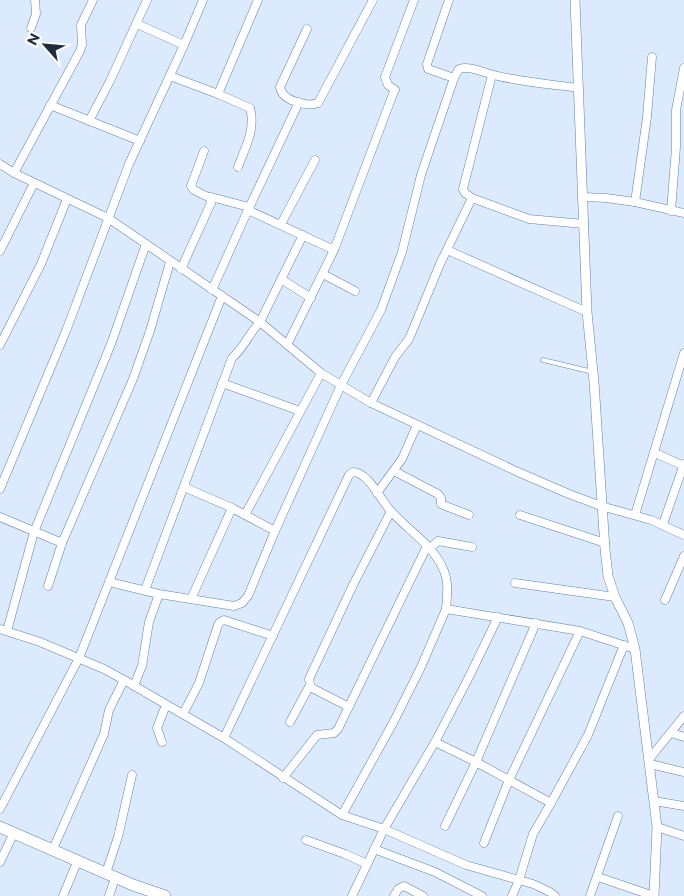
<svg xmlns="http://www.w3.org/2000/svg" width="684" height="896" viewBox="0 0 684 896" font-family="Montserrat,sans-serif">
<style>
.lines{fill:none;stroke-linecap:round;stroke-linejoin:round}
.service-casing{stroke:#6082ab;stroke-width:5}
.minor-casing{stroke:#6082ab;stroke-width:9}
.tertiary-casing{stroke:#6082ab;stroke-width:10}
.primary-casing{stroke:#6082ab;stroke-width:12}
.service{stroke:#fff;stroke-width:4}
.minor{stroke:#fff;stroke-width:8}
.tertiary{stroke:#fff;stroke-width:9}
.primary{stroke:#fff;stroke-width:11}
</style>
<rect width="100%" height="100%" fill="#dbeafc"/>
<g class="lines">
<g class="service-casing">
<path id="service" d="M543,360L593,372"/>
</g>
<g class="minor-casing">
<g id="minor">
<path d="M449,0L427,64L428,69L454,78"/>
<path d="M137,24L184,45"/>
<path d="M31,28L36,14L35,0"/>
<path d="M307,29L280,87C282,101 307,107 318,103L373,0"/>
<path d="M492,75L463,189L465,193L472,198L529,219L584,224"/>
<path d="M170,76L218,94L250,108C256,129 245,148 238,167"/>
<path d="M218,94L258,0"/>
<path d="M50,105L140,141"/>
<path d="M89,121L110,81L147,0"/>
<path d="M0,164L14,173L108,218L260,322L321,373L371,403L518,472L569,494L601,506L651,520L684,535"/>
<path d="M14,173L80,51L82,45L81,25L93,0"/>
<path d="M211,197L249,207L248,210L334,250"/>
<path d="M583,197L606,198L635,202L684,213"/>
<path d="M635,202L647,117L652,57"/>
<path d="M671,211L676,147V110L684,68"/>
<path d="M281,224L315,160"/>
<path d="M447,250L587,312"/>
<path d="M0,251L34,183"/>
<path d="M181,269L211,203L210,198L194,190L191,186L204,151"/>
<path d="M323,274L355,291"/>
<path d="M281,279L311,298"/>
<path d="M212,290L248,210L299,102"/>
<path d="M0,345L41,264L67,199"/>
<path d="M287,345L334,250L393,94L395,90L388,85L385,77L414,0"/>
<path d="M222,383L300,411"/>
<path d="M371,403L395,357L409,339L440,264L472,198"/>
<path d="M655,453L684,466"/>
<path d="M394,471L438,494L441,498V504L443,505L469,515"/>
<path d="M184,487L232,508L275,531"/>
<path d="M0,489L66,331L129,164L184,45L203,0"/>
<path d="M377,493L402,459L417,425"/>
<path d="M245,515L321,373"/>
<path d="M520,515L605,543"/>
<path d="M635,515L684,353"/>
<path d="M0,517L62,543"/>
<path d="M663,524L684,464"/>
<path d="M429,549L438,541L472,547"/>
<path d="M109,582L159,594L234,606L242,603L248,596L275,531L341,385L381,310L402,252L421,175L454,78L459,69C469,66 480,71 490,74C518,82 549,84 578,88"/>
<path d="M515,583L615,597"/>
<path d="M48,586L62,543L133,379L150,331L170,262"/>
<path d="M145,590L232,358C244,348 249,333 260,322L303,235"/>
<path d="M191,599L232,508"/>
<path d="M665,600L684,556"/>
<path d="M0,629L40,642L104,669L124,680L224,738L342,815L384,829L466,865L533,884L550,892L555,896"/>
<path d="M7,631L34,532L111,344L146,244"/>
<path d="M134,686L142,666L149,622L159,594"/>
<path d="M349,707L312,688L310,685L309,679L353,585L391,511"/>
<path d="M183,714L199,683L218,625L220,622L224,620L273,636"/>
<path d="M290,722L310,685"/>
<path d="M671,733L684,737"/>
<path d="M224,738L349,475L353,472C369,473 380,499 390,510C407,530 434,545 444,571C449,583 447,597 446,609L580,631L635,649"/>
<path d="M162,742L157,728L166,705"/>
<path d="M435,742L476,762L551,803"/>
<path d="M650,758L684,716"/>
<path d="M650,764L684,772"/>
<path d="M283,778L317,735L334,733L338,729L427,546"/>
<path d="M654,801L684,806"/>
<path d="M0,809L79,658L222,296"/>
<path d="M342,815L393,723L421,667L446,609"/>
<path d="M445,826L476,762L536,623"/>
<path d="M657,827L684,836"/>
<path d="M306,840L345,854L367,864"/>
<path d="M484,843L509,780L580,631"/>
<path d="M53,849L104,734L109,710L124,680"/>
<path d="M374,849L435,872L482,896"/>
<path d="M0,862L11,839"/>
<path d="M106,873L118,837L132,775"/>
<path d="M598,877L654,896"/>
<path d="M63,896L75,867"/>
<path d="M109,896L113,884"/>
<path d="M352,896L384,829L435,742L469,677L498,617"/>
<path d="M394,896L398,889L404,886L423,896"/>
<path d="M512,896L519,880L533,834L551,803L588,735L624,645"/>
<path d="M590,896L618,816"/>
</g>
</g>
<g class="tertiary-casing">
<path id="tertiary" d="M575,0L587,312L594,382L605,549L608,576L615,597L628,623L635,649L657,827L654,896"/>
</g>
<g class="primary-casing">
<path id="primary" d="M0,827L133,885L165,896"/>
</g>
<use href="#service" class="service"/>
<use href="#minor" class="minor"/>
<use href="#tertiary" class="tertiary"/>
<use href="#primary" class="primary"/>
</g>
<g transform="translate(45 45) rotate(297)" stroke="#ffffff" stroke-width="4" paint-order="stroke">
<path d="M0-4L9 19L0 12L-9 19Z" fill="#1f2d3e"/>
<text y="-8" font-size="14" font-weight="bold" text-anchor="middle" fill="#1f2d3e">N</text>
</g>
</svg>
